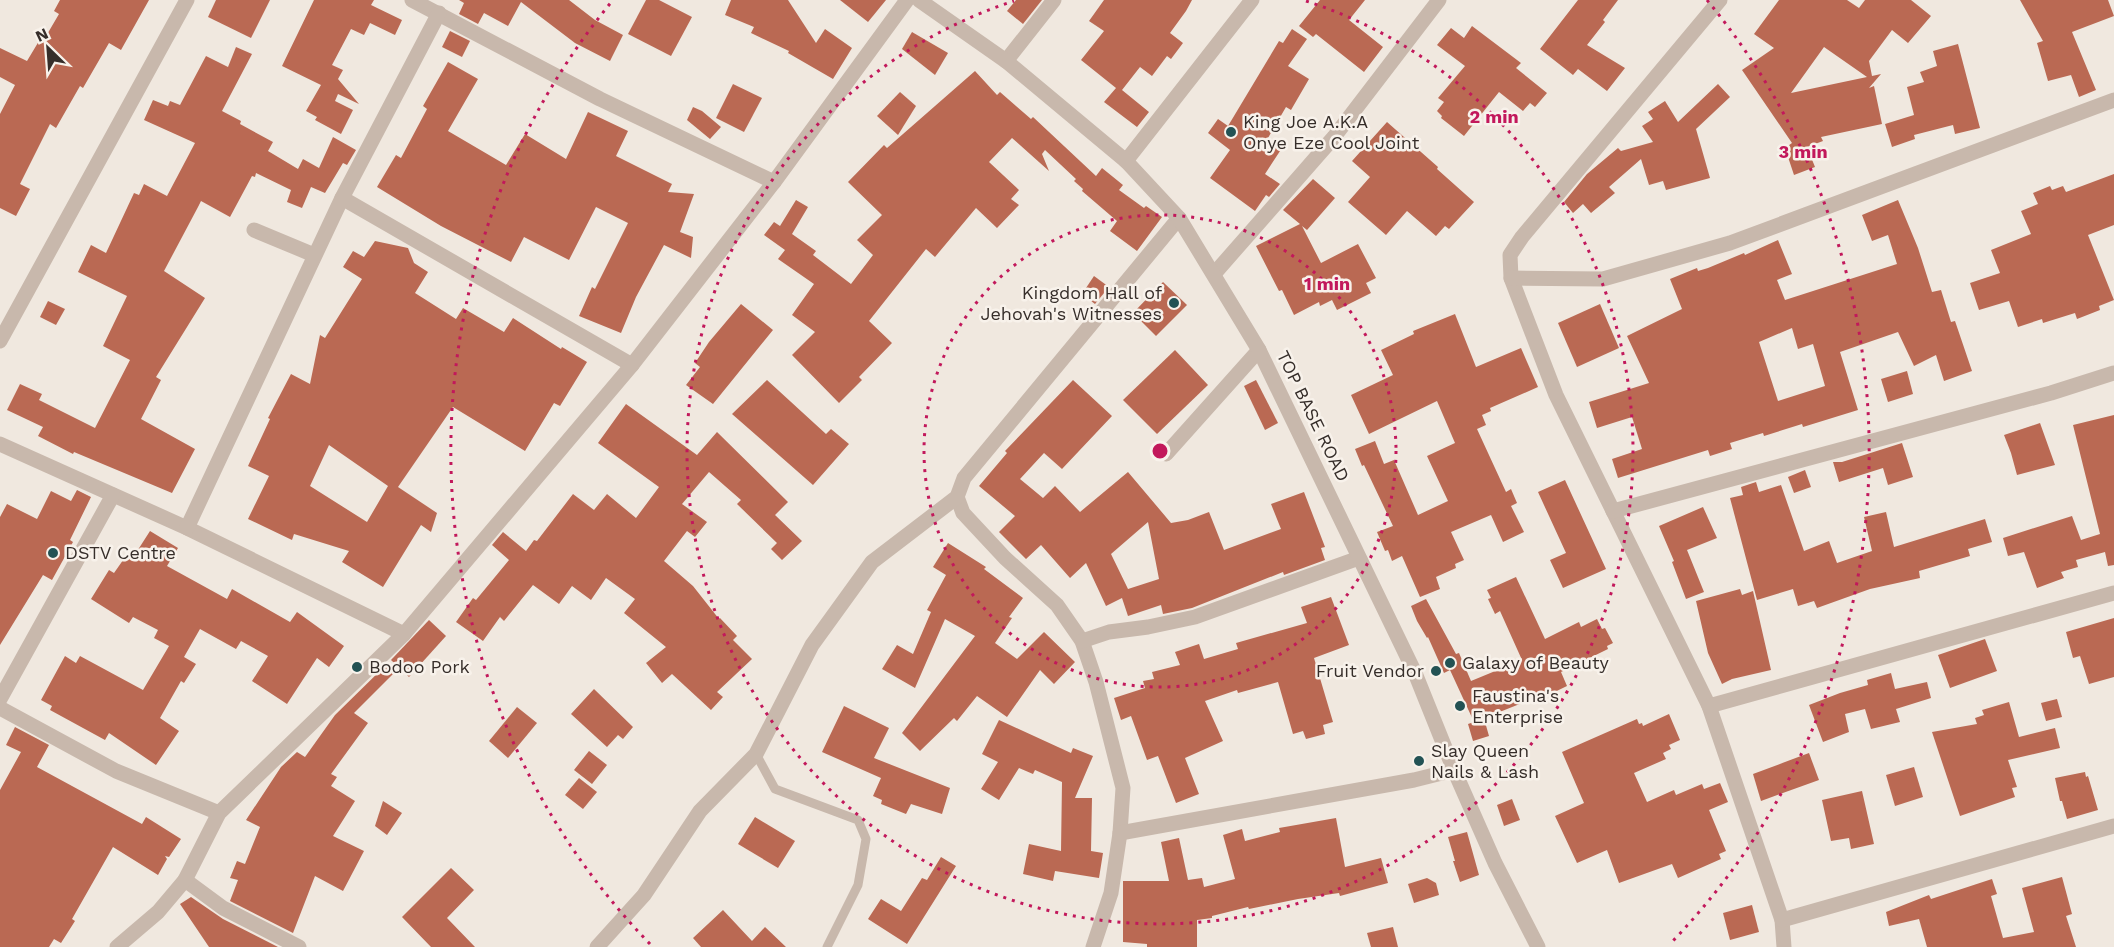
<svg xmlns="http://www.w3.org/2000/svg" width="2114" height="947" viewBox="0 0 2114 947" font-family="'Work Sans',sans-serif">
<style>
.building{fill:#ba6953;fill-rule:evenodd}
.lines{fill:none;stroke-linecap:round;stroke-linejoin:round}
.service{stroke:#c8b8ac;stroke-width:9}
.minor{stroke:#c8b8ac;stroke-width:15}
.tertiary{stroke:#c8b8ac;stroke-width:15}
.ring{fill:none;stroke:#c2185b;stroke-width:3;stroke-dasharray:3 6}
.poi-dot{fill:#235254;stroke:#f8f2eb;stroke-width:2}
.labels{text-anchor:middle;stroke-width:5;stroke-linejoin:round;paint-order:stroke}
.poi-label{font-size:18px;fill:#362e2a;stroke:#f8f2eb;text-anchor:start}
.street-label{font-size:18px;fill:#362e2a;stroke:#f8f2eb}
.centre{fill:#c2185b;stroke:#f8f2eb;stroke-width:3}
.ring-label{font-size:18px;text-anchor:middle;font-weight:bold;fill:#c2185b;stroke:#f8f2eb;stroke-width:5;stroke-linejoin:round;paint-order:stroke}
</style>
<rect width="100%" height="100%" fill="#f0e8df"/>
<g class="building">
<path d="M60,0H149L121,50L109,43L83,88L80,86L56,128L50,124L20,184L30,189L16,216L0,208V114L15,85L0,77V48L27,61L39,41L42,43L59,14L54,11Z"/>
<path d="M216,0H270L251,38L208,17Z"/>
<path d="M314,0H374L371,5L402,20L395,35L370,23L364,35L351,29L332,65L343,70L338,79L359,104L338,94L335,101L353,110L341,134L315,120L317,117L306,111L321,85L282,66Z"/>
<path d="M459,0H569L595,20L623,35L610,61L575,43L521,2L508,26L484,13L478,24L459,14L464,3Z"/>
<path d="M646,0H659L692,17L671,56L628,34Z"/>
<path d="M731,0H788L816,43L825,29L852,48L833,79L788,53L789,51L751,33L754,27L725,15Z"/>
<path d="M840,0H886L868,22Z"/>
<path d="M1016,0H1042L1023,24L1007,11Z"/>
<path d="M1104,0H1192L1186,11L1170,33L1183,43L1171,59L1167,56L1152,76L1140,67L1122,90L1149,112L1137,127L1104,102L1116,88L1081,60L1104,31L1089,21Z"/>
<path d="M1320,0H1365L1349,20L1383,47L1364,72L1316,34L1313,37L1299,26Z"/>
<path d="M1578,0H1618L1603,20L1605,22L1587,45L1625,68L1607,91L1578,69L1573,75L1540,49Z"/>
<path d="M1779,0H1847L1859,8L1865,0H1911L1931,16L1908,43L1892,30L1869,61L1872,76L1881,74L1869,88L1874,86L1882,124L1821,137L1823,141L1807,147L1815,167L1794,175L1785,148L1792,143L1742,70L1774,48L1754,34ZM1824,47L1867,77L1791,93Z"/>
<path d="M2020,0H2108L2114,16L2072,32L2096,90L2079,97L2071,75L2048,81L2037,43L2043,41Z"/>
<path d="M1472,26L1521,63L1516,68L1547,93L1535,107L1530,103L1523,111L1499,92L1464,136L1441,118L1442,116L1437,111L1444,102L1438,98L1465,66L1437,45L1451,28L1464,38Z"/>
<path d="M1292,29L1307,39L1288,66L1309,79L1291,110L1286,107L1268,138L1282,148L1265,174L1280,184L1269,197L1266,195L1255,211L1210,178L1230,150L1208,133L1218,119L1228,126L1279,41L1283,43Z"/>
<path d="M450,31L470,41L462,57L442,47Z"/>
<path d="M912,32L948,53L935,75L902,49Z"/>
<path d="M1958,44L1980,128L1955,134L1953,125L1914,135L1915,139L1892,147L1885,124L1914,115L1907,87L1924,82L1920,72L1937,66L1933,51Z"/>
<path d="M236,47L252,54L222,111L241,121L240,124L273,142L268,151L298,169L303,159L319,168L333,137L356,150L347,165L343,163L325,193L311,187L302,208L287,202L291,190L256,173L255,177L252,176L230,217L201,201L198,207L164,271L205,298L156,377L161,380L141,419L195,449L172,493L74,452L73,454L38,436L43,427L7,410L20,384L42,394L39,400L95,428L130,360L103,346L127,296L78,272L91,245L106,253L134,193L139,195L144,184L167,196L195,143L144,120L153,100L168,106L170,101L180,105L206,56L228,67Z"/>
<path d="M448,62L478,79L448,131L506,165L525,134L566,159L588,112L628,131L616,156L672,184L668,192L694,194L680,232L693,237L691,258L664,245L636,297L621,333L579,316L592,287L595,289L628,223L596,207L569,260L524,237L511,262L441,226L377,187L396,155L401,158L427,109L423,106Z"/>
<path d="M975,71L997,95L1000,92L1031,119L1033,117L1096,176L1102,168L1123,185L1119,190L1144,208L1146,206L1162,217L1137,251L1110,231L1117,221L1082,191L1083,189L1074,181L1076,179L1045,150L1042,154L1049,171L1012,138L989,162L1019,190L1011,199L1019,205L997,228L976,208L935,257L926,249L869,321L892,343L859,377L862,380L839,403L792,355L815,332L792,315L814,284L778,259L785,250L764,235L774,222L780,226L796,200L808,207L792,234L816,251L813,255L851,284L873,255L857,240L882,215L848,182L884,145L887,148Z"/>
<path d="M733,84L762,98L744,132L716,118Z"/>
<path d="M1718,84L1730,97L1696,129L1710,178L1666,190L1663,181L1649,185L1641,159L1609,187L1615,193L1591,213L1583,204L1573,213L1564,202L1587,174L1618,148L1621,151L1653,142L1642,126L1653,119L1648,112L1665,101L1678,122Z"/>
<path d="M900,92L916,106L898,135L877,116Z"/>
<path d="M693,107L702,111L721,127L710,139L687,120Z"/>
<path d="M1387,122L1438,167L1437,169L1474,202L1449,229L1445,226L1436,236L1407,211L1386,235L1348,202L1370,177L1352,161Z"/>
<path d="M2114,174V225L2088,235L2114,300L2099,306L2100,310L2077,319L2075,313L2043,323L2042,319L2018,327L2009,301L1979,310L1970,283L2000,273L1991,250L2031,234L2021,211L2038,204L2033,193L2050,186L2052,190L2063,186L2066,192Z"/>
<path d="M1313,179L1335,198L1307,230L1302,226L1321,263L1358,244L1376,278L1366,283L1371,293L1337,310L1332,300L1320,306L1319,302L1294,315L1282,290L1279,291L1256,246L1300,224L1283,210Z"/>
<path d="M1898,200L1918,248L1932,292L1941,290L1951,322L1955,321L1972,371L1944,381L1936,355L1914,366L1898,332L1840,352L1858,410L1803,427L1802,424L1764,436L1763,433L1730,443L1732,449L1710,456L1708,450L1618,478L1612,459L1642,449L1632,417L1597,428L1589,402L1649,383L1627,336L1682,309L1670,279L1697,268L1698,271L1708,268L1744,253L1745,255L1778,240L1792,274L1777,280L1785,300L1897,264L1888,235L1872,241L1862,215ZM1792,328L1798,349L1813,344L1825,386L1778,401L1759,342Z"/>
<path d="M375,241L408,248L414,263L428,272L415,293L456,319L463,308L504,332L513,318L561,349L562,347L587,362L560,406L554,403L525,451L453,407L398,487L437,513L431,532L421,525L383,587L342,562L349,551L294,534L292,540L248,519L269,476L248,466L270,419L268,418L291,374L310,384L320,335L325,338L362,279L343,267L353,251L364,257ZM329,445L388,486L367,522L310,486Z"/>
<path d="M1094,276L1109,287L1095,304L1082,294Z"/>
<path d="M1163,282L1187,305L1156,336L1133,313Z"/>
<path d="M48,301L65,309L56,325L40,317Z"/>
<path d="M741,304L773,330L713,404L686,385L700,367L695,363L709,342Z"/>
<path d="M1600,304L1619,348L1577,367L1558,323Z"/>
<path d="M1455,314L1476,367L1521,348L1538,387L1490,408L1491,411L1482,415L1486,425L1477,429L1506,492L1511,489L1517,503L1511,506L1524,532L1503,542L1491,515L1451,532L1464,560L1455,564L1456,568L1436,577L1440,589L1420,597L1402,556L1392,561L1388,550L1385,551L1377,532L1393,526L1364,465L1362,466L1355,449L1375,441L1384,464L1394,460L1418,515L1448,501L1427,456L1455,443L1437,401L1369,434L1351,395L1393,375L1381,350L1414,334L1413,331Z"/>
<path d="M1175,350L1208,385L1157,434L1123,400Z"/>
<path d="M1907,371L1913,394L1888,402L1881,379Z"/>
<path d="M767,380L826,434L831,429L849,444L813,485L732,414Z"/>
<path d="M1073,380L1112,416L1062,469L1044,453L1020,479L1043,498L1055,486L1080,512L1128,472L1171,523L1188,520L1209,512L1224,550L1281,529L1271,504L1304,492L1325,547L1321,548L1325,560L1284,575L1283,572L1192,608L1163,614L1161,605L1128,616L1122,598L1106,606L1086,563L1070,578L1041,545L1026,559L999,532L1015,516L979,486L1007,453L1005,451ZM1148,522L1159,579L1128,589L1111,554Z"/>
<path d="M1256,380L1278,423L1265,430L1244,386Z"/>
<path d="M626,404L697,455L717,432L788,502L775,515L802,541L782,560L771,549L777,543L737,504L741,500L709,472L682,504L707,522L695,537L687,531L664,561L693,586L719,619L720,618L737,636L733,640L752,659L717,692L723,697L711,710L672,674L662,683L646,663L666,647L624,613L635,599L606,578L591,600L572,586L559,604L533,585L504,621L500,617L483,641L456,622L473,598L476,600L509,560L492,545L503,532L526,551L534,540L537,541L573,494L594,510L607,494L636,518L659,487L598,443Z"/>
<path d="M2114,415V565L2108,566L2105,552L2076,560L2078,567L2061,572L2064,578L2037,588L2024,552L2008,556L2003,538L2072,516L2081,540L2100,534L2073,425Z"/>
<path d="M2040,423L2055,465L2017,475L2011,453L2004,435Z"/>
<path d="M1902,443L1913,477L1888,485L1883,468L1839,482L1833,462H1842Z"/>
<path d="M1805,470L1811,487L1794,493L1788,477Z"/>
<path d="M1565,480L1606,569L1563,588L1550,560L1566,553L1538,492Z"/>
<path d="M1756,482L1759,492L1781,485L1804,551L1829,541L1837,563L1872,551L1864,517L1886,512L1894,547L1985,519L1992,542L1968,549L1970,556L1919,571L1920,578L1870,589L1817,608L1814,601L1798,606L1793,589L1757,600L1730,498L1743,495L1741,487Z"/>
<path d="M77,490L91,497L70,540L73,542L52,580L43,575L0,645V517L7,504L37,519L51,491L71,501Z"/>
<path d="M1703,507L1717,538L1687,550L1704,592L1686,599L1672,562L1674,561L1659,526Z"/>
<path d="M150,531L178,548L167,566L227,599L232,589L290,622L297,612L344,646L329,667L317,658L287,704L252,681L268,656L241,641L236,649L200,629L184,657L196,664L184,683L181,681L160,718L179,731L156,765L109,733L105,740L50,710L52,706L41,700L65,656L76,663L80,656L143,690L169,646L154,638L158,630L133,617L129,623L91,599L109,570L114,573L128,553L134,556Z"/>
<path d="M948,543L986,567L984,569L1023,598L1009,617L1012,618L995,643L1017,659L1044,632L1075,662L1054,684L1040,670L1007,717L977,696L957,721L954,718L920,751L902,733L975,636L945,619L915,688L882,669L897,645L913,654L931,612L927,610L946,575L933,567Z"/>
<path d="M1516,577L1545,639L1579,622L1581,627L1597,619L1602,629L1605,628L1613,643L1607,646L1608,649L1561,672L1567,686L1536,701L1535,698L1487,717L1489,720L1485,722L1489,736L1473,741L1468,724L1474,722L1450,670L1444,673L1428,637L1427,638L1417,621L1411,606L1426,599L1456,654L1459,653L1471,681L1522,660L1500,611L1495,614L1488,599L1491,598L1487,590Z"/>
<path d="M1740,589L1742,595L1753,591L1771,670L1732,679L1722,684L1708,653L1696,601Z"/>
<path d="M1331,597L1349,645L1314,658L1333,722L1323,725L1325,734L1306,739L1303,731L1293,734L1278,682L1238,693L1237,690L1205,701L1223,741L1185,758L1199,794L1176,803L1158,756L1147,760L1131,716L1121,720L1114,698L1145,688L1143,681L1154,679L1152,672L1180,665L1175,652L1199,644L1204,659L1238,649L1236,643L1307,623L1301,607Z"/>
<path d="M2114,618V677L2089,684L2080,656L2073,658L2066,632Z"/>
<path d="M429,620L446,636L409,677L391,660Z"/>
<path d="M1985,639L1997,671L1950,688L1938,655Z"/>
<path d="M386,665L396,671L354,713L368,723L331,774L337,777L331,786L355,801L333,836L364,851L343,891L315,876L293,933L230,901L238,880L230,878L237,861L245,864L260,827L246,820L281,767L297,752L305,757L335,715Z"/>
<path d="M1891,673L1895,689L1927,682L1931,698L1896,709L1900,722L1871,729L1865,709L1845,714L1849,732L1823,742L1809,705L1840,693L1868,685L1867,680Z"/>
<path d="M594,689L633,727L623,739L618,735L607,747L571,714Z"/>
<path d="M2057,699L2062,717L2046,721L2041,703Z"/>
<path d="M2009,702L2019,737L2055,728L2060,748L2008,760L2017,787L2012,788L2015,797L1960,816L1932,732L1977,724L1975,718L1984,715L1982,710Z"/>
<path d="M844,706L889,728L874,758L950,788L942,814L911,804L906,814L881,804L882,800L873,796L881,778L822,752Z"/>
<path d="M517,707L537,723L508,758L489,741Z"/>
<path d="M1669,714L1680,740L1669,745L1671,749L1663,753L1666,759L1634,773L1647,802L1674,790L1676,795L1702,784L1704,789L1720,783L1728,802L1709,810L1726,851L1719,854L1721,859L1678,878L1672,864L1619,883L1607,850L1577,863L1555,816L1584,803L1562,752L1637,719L1639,724L1642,723L1643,726Z"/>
<path d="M999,720L1071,753L1073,748L1093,756L1075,798H1092L1091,851L1103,853L1099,878L1055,871L1053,881L1023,874L1029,844L1061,851L1062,782L1035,770L1033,774L1019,768L999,800L981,789L998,762L982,754Z"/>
<path d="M15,727L49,745L37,767L142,824L146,817L181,839L169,857L165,856L167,859L158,875L113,847L72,919L75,921L61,943L54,939L49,947H0V790L21,752L6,745Z"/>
<path d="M589,751L607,765L592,784L574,770Z"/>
<path d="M1809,753L1819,780L1761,801L1753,774Z"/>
<path d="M1914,767L1923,797L1895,806L1886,775Z"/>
<path d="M2085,772L2086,777L2088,776L2098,810L2067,819L2062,801H2060L2055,778Z"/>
<path d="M579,778L597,792L583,809L565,795Z"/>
<path d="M1862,791L1874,844L1851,849L1849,838L1831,841L1822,800Z"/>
<path d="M1512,799L1520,820L1504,826L1497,805Z"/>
<path d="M383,801L402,813L387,835L375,826Z"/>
<path d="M755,817L795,841L778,868L738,844Z"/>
<path d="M1336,818L1345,867L1381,858L1388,883L1340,896L1339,893L1298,899L1249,909L1248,907L1212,916V918L1197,920V947H1147V944L1123,942V881H1169L1161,842L1179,838L1188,880L1202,878L1204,887L1235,879L1223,835L1242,829L1245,841L1280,832L1279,828Z"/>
<path d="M1467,832L1479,875L1460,882L1453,861H1455L1448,837Z"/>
<path d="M941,857L956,866L907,944L868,919L881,899L901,911L922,878L927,880Z"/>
<path d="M451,868L474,890L447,918L475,947H431L402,917Z"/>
<path d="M2062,877L2072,914L2066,916L2076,947H1927L1919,919L1889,926L1886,912L1929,895L1931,899L1992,879L1997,894L1991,896L2003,938L2034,932L2022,888Z"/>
<path d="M1427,878L1436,883L1439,895L1414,903L1408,884Z"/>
<path d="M191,897L223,919L278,947H209L180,904Z"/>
<path d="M1752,905L1759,932L1730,940L1723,913Z"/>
<path d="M723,910L752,941L765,927L786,947H701L693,938Z"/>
<path d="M1393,927L1398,947H1371L1367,933Z"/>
</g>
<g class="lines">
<path class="service" d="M756,754L775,789L858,820L866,839L858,885L827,947"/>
<g class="minor">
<path d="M412,0L600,99L774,182"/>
<path d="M1720,0L1522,237L1510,255L1511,278L1556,395L1709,706L1782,920L1784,947"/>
<path d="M1006,61L1054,0"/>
<path d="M1126,161L1252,0"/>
<path d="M342,198L632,365"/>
<path d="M254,230L314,255"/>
<path d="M1214,274L1334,137L1439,0"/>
<path d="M1511,278L1603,279L1730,243L2114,100"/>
<path d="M0,341L187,0"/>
<path d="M0,444L187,528L404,634"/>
<path d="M1166,454L1259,350"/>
<path d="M957,497L963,513L1005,558L1057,605L1082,641L1096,682L1123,788L1120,833L1111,893L1093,947"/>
<path d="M1613,511L2051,393L2114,373"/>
<path d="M187,528L342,198L439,13"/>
<path d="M1082,641L1109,632L1148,627L1195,617L1359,558"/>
<path d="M0,699L113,495"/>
<path d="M1709,706L2114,593"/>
<path d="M0,708L116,771L219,813"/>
<path d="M1120,833L1414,780L1454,770"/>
<path d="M185,880L223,908L299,947"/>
<path d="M1782,920L2114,826"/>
<path d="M117,947L158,912L185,880L219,813L404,634L632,365L774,182L907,0"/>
<path d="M597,947L644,895L700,811L756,754L812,645L872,562L957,497L964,478L1179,218"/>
</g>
<path class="tertiary" d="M919,0L1006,61L1126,161L1179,218L1259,350L1415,673L1454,770L1495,863L1538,947"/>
</g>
<g class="ring">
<circle cx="1160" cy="451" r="236"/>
<path d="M1306 1A473 473 0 1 1 1014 1"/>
<path d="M650 944A709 709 0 0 1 613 0M1707 0A709 709 0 0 1 1670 944"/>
</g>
<g class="poi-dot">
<circle cx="1231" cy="132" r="6"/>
<circle cx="1174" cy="303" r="6"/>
<circle cx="53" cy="553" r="6"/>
<circle cx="1450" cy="663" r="6"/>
<circle cx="357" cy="667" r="6"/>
<circle cx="1436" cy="671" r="6"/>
<circle cx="1460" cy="706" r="6"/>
<circle cx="1419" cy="761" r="6"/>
</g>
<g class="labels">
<g class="poi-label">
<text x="1243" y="128">King Joe A.K.A<tspan x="1243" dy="21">Onye Eze Cool Joint</tspan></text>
<text x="1162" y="299" text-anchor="end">Kingdom Hall of<tspan x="1162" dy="21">Jehovah's Witnesses</tspan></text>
<text x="65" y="559">DSTV Centre</text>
<text x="1462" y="669">Galaxy of Beauty</text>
<text x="369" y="673">Bodoo Pork</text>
<text x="1424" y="677" text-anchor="end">Fruit Vendor</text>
<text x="1472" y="702">Faustina's<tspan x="1472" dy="21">Enterprise</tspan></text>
<text x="1431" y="757">Slay Queen<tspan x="1431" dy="21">Nails &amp; Lash</tspan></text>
</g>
<g class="street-label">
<text transform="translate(1313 416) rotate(64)" y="6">TOP BASE ROAD</text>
</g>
</g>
<circle cx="1160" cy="451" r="9" class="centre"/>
<g class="ring-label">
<text x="1494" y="123">2 min</text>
<text x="1803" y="158">3 min</text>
<text x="1327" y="290">1 min</text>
</g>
<g transform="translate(48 48) rotate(335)" stroke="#f8f2eb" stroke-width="4.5" paint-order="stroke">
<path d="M0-4.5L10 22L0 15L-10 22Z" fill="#362e2a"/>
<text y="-9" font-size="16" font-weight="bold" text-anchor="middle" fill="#362e2a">N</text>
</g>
</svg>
